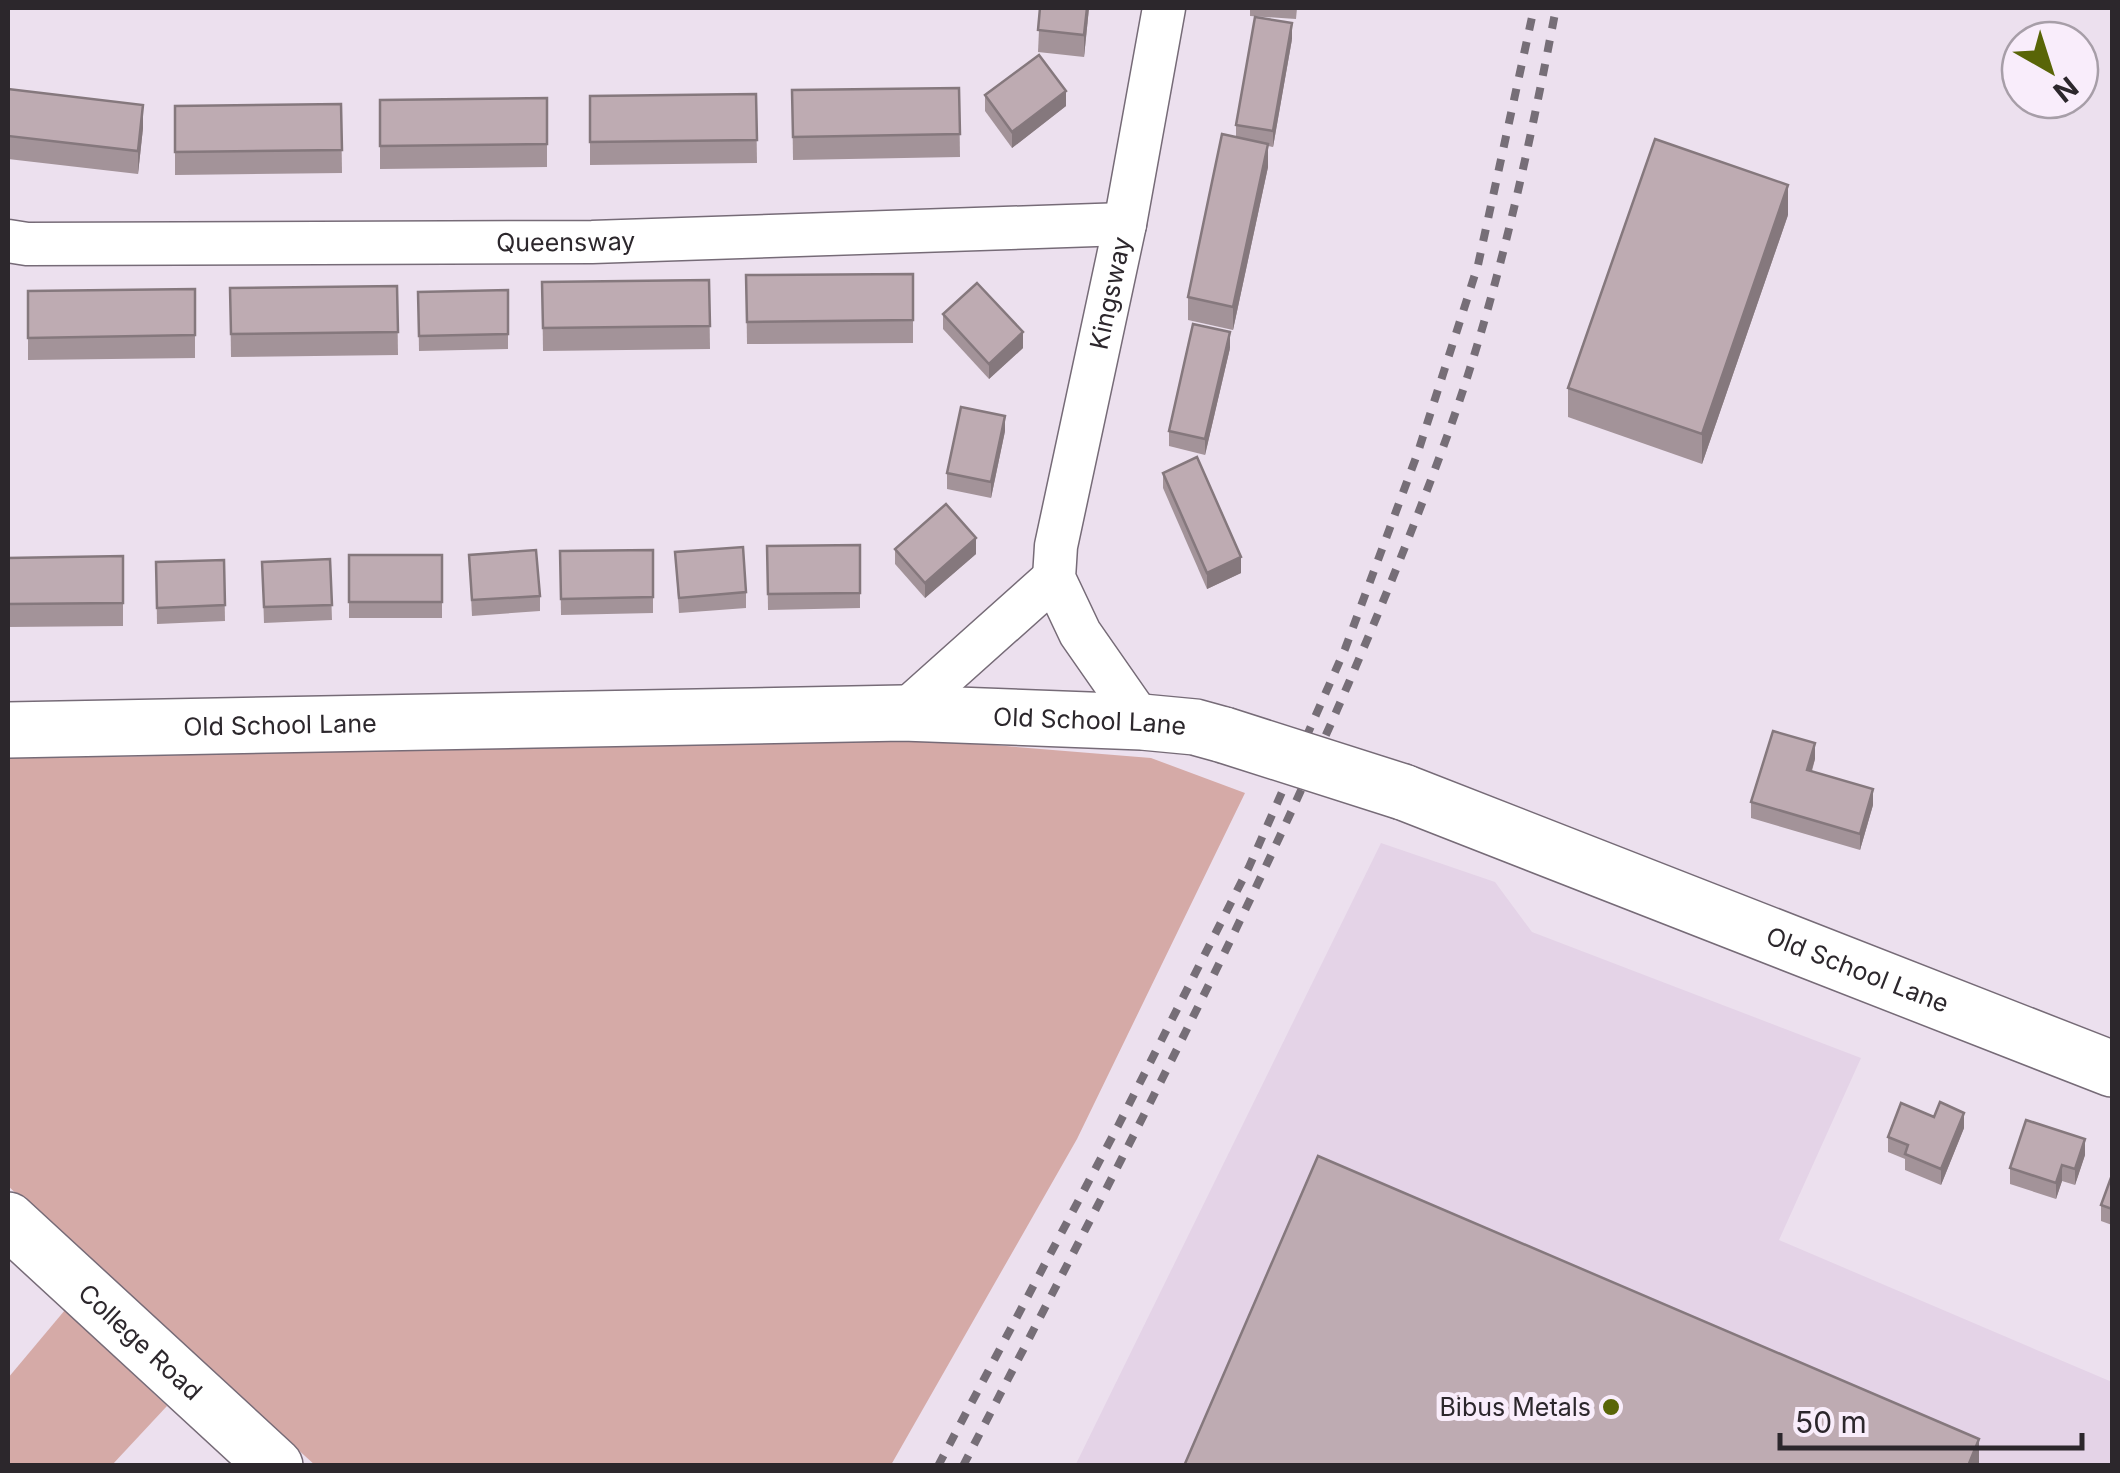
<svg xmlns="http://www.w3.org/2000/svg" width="2120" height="1473" viewBox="0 0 2120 1473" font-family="Inter,sans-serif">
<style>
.built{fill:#e4d3e7}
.green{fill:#d5aaa7}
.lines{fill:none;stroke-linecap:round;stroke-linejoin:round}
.minor-casing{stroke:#766b77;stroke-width:45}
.tertiary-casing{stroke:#766b77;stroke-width:58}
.minor{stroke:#fff;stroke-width:42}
.tertiary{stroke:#fff;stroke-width:55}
.rail{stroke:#766e77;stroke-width:8;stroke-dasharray:12 12;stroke-linecap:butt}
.tertiary-bridge-casing{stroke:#766b77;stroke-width:58;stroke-linecap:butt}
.tertiary-bridge{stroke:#fff;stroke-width:55}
.wall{fill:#a39399}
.shaded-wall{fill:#85787d}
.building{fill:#beabb2;stroke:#85787d;stroke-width:2.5}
.poi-dot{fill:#596507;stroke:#f9edfb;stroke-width:4}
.labels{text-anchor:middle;stroke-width:10;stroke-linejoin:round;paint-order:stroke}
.street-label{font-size:25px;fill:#2c272c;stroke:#f9edfb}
.poi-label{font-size:25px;fill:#2c272c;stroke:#f9edfb;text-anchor:end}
</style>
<rect width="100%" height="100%" fill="#ece0ee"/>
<path class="built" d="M1381,843L1495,882L1532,932L1861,1058L1779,1240L2112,1382V1465L1075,1466Z"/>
<g class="green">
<path d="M896,737L1151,758L1245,793L1077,1139L891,1465L316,1466L8,1186V758L159,756L503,741Z"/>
<path d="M65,1310L167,1406L112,1465L8,1466V1378Z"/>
</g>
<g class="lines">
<g class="minor-casing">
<g id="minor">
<path id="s1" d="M8,241L27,244L592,242L1125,224"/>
<path d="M903,713L1054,578"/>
<path id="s2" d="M1142,722L1080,633L1054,578L1056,546L1125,224L1164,8"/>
</g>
</g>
<g class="tertiary-casing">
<g id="tertiary">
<path id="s3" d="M8,730L903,713L1142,722L1195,727L1224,735"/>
<path id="s4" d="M1403,792L2112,1069"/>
<path id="s5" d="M8,1220L275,1466"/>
</g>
</g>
<use href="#minor" class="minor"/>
<use href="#tertiary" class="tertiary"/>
<g class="rail">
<path d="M938,1466L1118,1126L1249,867L1345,649L1418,452L1478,265L1534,8"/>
<path d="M963,1466C1138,1127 1319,790 1449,431C1498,294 1529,150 1556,8"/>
</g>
<g class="tertiary-bridge-casing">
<path id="tertiary-bridge" d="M1224,735L1403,792"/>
</g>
<use href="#tertiary-bridge" class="tertiary-bridge"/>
</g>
<g class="wall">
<path d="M1040,8H1089L1084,57L1038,52Z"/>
<path d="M1250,8H1297L1296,19L1250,16Z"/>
<path d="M1292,39L1273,147L1268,146V167L1233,330L1188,320V297L1236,137V125Z"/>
<path d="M959,88L960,157L793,160L792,90Z"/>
<path d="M8,89L143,128L138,174L8,159Z"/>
<path d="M756,94L757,163L590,165V96Z"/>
<path d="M985,95L1066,106L1012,148L985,111Z"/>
<path d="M547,98V167L380,169V100Z"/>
<path d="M341,104L342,173L175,175V106Z"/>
<path d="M1788,215L1702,464L1568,417V388Z"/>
<path d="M913,274V343L747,344L746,275Z"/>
<path d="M709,280L710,349L543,351L542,282Z"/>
<path d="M397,286L398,355L231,357L230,288Z"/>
<path d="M195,289V358L28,360V291Z"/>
<path d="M508,290V349L419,351L418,292Z"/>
<path d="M943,314L1023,348L989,379L943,329Z"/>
<path d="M1230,348L1205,455L1169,446V431Z"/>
<path d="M1005,431L991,498L947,489V473Z"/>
<path d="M1163,473L1241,573L1207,589L1163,488Z"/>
<path d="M860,545V608L768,610L767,546Z"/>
<path d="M895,549L976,554L925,598L895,564Z"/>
<path d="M653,550V613L561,615L560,551Z"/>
<path d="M675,552L746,592V608L679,613Z"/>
<rect x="349" y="555" width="93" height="63"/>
<path d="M469,555L540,596V611L472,616Z"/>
<path d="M123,556V626L8,627V558Z"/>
<path d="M330,559L332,620L264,623L262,562Z"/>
<path d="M224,560L225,621L157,624L156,562Z"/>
<path d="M1815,759L1812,771L1873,805L1860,850L1751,818V802Z"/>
<path d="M1964,1128L1941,1185L1905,1170V1159L1888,1152V1137Z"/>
<path d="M2085,1155L2075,1185L2062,1181L2056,1199L2010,1184V1168Z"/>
<path d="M2112,1175V1225L2101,1221V1205Z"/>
</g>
<g class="shaded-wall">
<path d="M1087,8H1089L1084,57V35Z"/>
<path d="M1292,23V39L1273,147V131Z"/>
<path d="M1066,91V106L1012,148V132Z"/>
<path d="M143,105V128L138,174V151Z"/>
<path d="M1268,144V167L1233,330V307Z"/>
<path d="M1788,185V215L1702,464V434Z"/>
<path d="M1023,332V348L989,379V364Z"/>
<path d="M1230,332V348L1205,455V439Z"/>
<path d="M1005,416V431L991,498V482Z"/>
<path d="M976,538V554L925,598V583Z"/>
<path d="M1241,557V573L1207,589V573Z"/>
<path d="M1815,743V759L1807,785V770Z"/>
<path d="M1873,789V805L1860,850V834Z"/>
<path d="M1964,1113V1128L1941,1185V1169Z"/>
<path d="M2085,1139V1155L2075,1185V1169Z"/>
<path d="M2062,1165V1181L2056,1199V1183Z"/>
<path d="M1979,1439V1466H1968Z"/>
</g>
<g class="building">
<path d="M1040,8H1087L1084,35L1038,30Z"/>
<path d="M1255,17L1292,23L1273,131L1236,125Z"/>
<path d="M1039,55L1066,91L1012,132L985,95Z"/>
<path d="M959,88L960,134L793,137L792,90Z"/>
<path d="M8,89L143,105L138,151L8,136Z"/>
<path d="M756,94L757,140L590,142V96Z"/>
<path d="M547,98V144L380,146V100Z"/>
<path d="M341,104L342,150L175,152V106Z"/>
<path d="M1222,134L1268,144L1233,307L1188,297Z"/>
<path d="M1655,139L1788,185L1702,434L1568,388Z"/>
<path d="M913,274V320L747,322L746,275Z"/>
<path d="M709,280L710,326L543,328L542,282Z"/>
<path d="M977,283L1023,332L989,364L943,314Z"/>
<path d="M397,286L398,332L231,334L230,288Z"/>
<path d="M195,289V335L28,338V291Z"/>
<path d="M508,290V334L419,336L418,292Z"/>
<path d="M1193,324L1230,332L1205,439L1169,431Z"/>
<path d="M961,407L1005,416L991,482L947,473Z"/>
<path d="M1197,457L1241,557L1207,573L1163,473Z"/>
<path d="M946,504L976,538L925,583L895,549Z"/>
<path d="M860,545V593L768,594L767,546Z"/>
<path d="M743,547L746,592L679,598L675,552Z"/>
<path d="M536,550L540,596L472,600L469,555Z"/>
<path d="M653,550V597L561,599L560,551Z"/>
<rect x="349" y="555" width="93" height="47"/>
<path d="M123,556V603L8,604V558Z"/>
<path d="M330,559L332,605L264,607L262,562Z"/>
<path d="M224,560L225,605L157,608L156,562Z"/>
<path d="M1773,731L1815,743L1807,770L1873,789L1860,834L1751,802Z"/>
<path d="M1940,1102L1964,1113L1941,1169L1905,1154L1908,1145L1888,1137L1901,1103L1934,1117Z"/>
<path d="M2026,1120L2085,1139L2075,1169L2062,1165L2056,1183L2010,1168Z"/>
<path d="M1318,1156L1979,1439L1968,1466H1184Z"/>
<path d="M2112,1175V1209L2101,1205Z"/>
</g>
<circle class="poi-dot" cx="1611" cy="1407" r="10"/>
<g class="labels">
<g class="street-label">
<text dy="9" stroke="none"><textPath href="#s1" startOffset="558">Queensway</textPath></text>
<text dy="9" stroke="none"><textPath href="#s2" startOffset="460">Kingsway</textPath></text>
<text dy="9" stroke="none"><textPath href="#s3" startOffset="1082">Old School Lane</textPath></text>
<text dy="9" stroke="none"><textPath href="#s3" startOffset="272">Old School Lane</textPath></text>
<text dy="9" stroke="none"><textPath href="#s4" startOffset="488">Old School Lane</textPath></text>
<text dy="9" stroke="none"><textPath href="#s5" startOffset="180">College Road</textPath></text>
</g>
<g class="poi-label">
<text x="1591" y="1416">Bibus Metals</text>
</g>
</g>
<rect width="2120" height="1473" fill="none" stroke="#2c272c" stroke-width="20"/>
<g transform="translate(2050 70) rotate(141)"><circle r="48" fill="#f9edfb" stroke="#a79ea8" stroke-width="2.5"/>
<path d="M0-8L18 38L0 25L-18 38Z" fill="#596507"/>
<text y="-15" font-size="28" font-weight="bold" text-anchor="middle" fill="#2c272c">N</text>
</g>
<path d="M1780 1433v15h302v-15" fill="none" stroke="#2c272c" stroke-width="5"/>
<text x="1795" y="1433" font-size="30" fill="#2c272c" stroke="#f9edfb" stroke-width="8" paint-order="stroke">50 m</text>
</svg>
